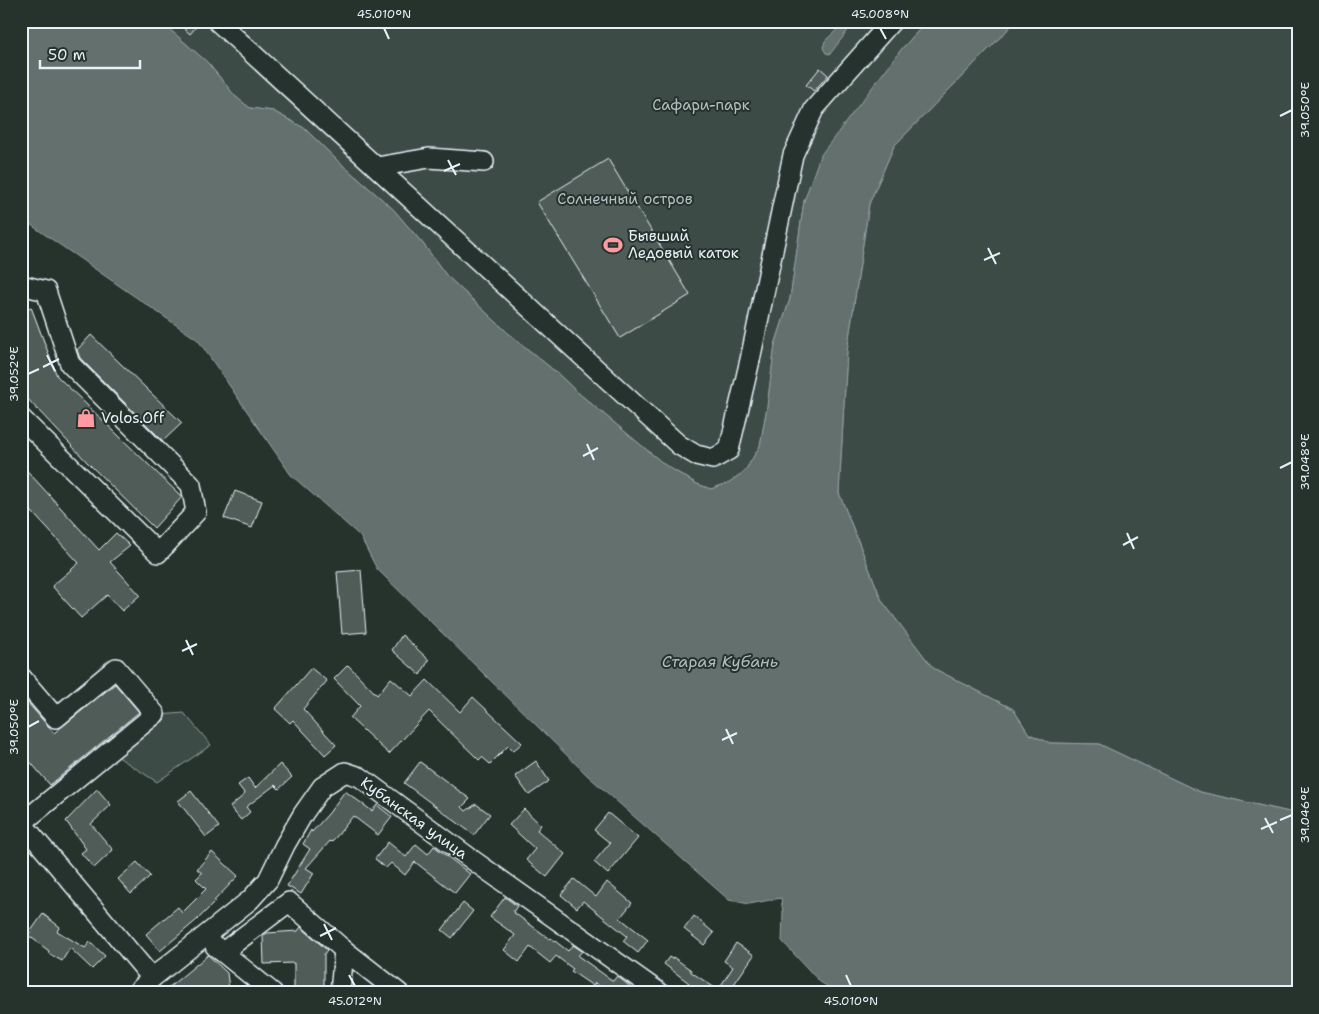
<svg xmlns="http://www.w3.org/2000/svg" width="1319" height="1014" viewBox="0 0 1319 1014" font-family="'Shantell Sans',sans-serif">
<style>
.green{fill:#3e4b47;stroke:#939ea0}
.water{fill:#636f6d;stroke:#98a3a5}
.building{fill:#505c59;stroke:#e8f1f8}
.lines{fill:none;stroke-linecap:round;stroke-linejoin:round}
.minor-casing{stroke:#e8f1f8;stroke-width:22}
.minor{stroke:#26332d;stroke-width:19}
.ticks{fill:none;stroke:#e8f1f8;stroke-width:2}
.labels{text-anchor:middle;stroke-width:4;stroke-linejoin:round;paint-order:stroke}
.park-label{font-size:15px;fill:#b5bfc3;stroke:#26332d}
.poi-label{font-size:15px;fill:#e8f1f8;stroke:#26332d;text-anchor:start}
.street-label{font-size:15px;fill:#e8f1f8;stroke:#26332d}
.water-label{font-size:16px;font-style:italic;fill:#b3bdc0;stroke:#26332d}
.neatline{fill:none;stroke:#e8f1f8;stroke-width:2}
.ticks-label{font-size:12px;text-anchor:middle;fill:#e8f1f8}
</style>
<rect width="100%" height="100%" fill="#26332d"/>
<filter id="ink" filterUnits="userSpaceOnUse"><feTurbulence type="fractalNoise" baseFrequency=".02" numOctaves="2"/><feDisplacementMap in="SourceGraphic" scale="10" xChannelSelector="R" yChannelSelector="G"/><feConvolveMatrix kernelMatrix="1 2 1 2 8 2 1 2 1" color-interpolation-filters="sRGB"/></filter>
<g filter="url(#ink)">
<g class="green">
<path d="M160,21H927L900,51L804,201L790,299L775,345L767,407L760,446L745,471L728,483L711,489L697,484L665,465L576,391L557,373L508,333L446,275L424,245L393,209L339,162L304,128L273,111L250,108L236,97L207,62Z"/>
<path d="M1016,21H1298V814L1200,792L1099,744L1050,743L1029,734L1013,709L933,668L882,601L839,493L847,351L869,204L894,146Z"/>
<path d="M184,713L211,745L157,782L112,753L159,715Z"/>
</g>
<g class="water">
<path d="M21,21H160L207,62L236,97L250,108L273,111L304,128L339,162L393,209L424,245L446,275L508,333L557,373L576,391L665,465L697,484L711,489L728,483L745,471L760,446L767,407L775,345L790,299L804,201L820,156L900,51L927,21H1016L894,146L869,204L847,351L839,493L882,601L933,668L1013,709L1029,734L1050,743L1099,744L1200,792L1298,814V993H839L820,982L782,941L783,913L781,898L749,904L729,900L587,775L377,569L360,536L291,475L198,340L21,218Z"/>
<path d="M846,21H855L830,54L826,53L823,48L825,41Z"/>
</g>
<g class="building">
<path d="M176,21H201L190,34Z"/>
<path d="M820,68L828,75L814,91L806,85Z"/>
<path d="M608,159L690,295L620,338L537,202Z"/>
<path d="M31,307L57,376L182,497L154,528L87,462L24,395L21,388V311Z"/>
<path d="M91,335L182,423L163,441L80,358L77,350Z"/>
<path d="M21,464L99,550L116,533L130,546L110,562L140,595L122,611L107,595L81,618L52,586L79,563L21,500Z"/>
<path d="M235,491L262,501L252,528L224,518Z"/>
<path d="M361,570L366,632L342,634L337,572Z"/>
<path d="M402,635L429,660L420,675L392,650Z"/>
<path d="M348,665L377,695L391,678L412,696L427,680L460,712L473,697L522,743L513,751L508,746L490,764L482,757L479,760L429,711L389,754L350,718L360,706L334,679Z"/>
<path d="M311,668L327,681L303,709L336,745L325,755L293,720L290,723L275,709Z"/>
<path d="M115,684L139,712L50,785L21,751V695L54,733Z"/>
<path d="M536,761L549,781L529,795L515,776Z"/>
<path d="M420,762L470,799L462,807L466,811L476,804L490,814L474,835L404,783Z"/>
<path d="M280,764L292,777L279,789L275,785L246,807L250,812L241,820L230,807L245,794L238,785L248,778L255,788Z"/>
<path d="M97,789L111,805L91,824L113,850L94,868L81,853L86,849L66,821Z"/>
<path d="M191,791L219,827L206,837L178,801Z"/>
<path d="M345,791L372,811L377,805L392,817L378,835L353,816L337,836L331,842L330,841L306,868L314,873L301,894L287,886L310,849L303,844L311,830L312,832L329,813Z"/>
<path d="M524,809L541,825L537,830L565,854L547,877L526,860L535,849L509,825Z"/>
<path d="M608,813L638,838L608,874L594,862L610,843L594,830Z"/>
<path d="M388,842L406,857L416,844L428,854L434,846L470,874L455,893L415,862L405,875L391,863L386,868L375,859Z"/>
<path d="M212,852L238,876L214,901L215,902L198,919L160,951L146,934L178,907L182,913L206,889L196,879L202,873L197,869Z"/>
<path d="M137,862L150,876L131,894L118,879Z"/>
<path d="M574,879L596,897L607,882L632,903L620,918L648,940L638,953L623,941L627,936L583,901L577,908L561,895Z"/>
<path d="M505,897L517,906L513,912L550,939L551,938L568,951L573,945L582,951L578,956L613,981L617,976L638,993H605L606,991L595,983L593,986L571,971L573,969L556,956L550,963L530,947L519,962L504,950L515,935L490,917Z"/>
<path d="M463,903L473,911L452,938L442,930Z"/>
<path d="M43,914L60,927L57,931L85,948L90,942L105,956L92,969L70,948L62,961L48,953L49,951L28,935Z"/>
<path d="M694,916L714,933L704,945L684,929Z"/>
<path d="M301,927L327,950L324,954V991L294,993V963L264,964L263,936L267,933L298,931Z"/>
<path d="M736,943L754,955L728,993H683L689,983L664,964L669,957L672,959L673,957L691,970V972L718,990L733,967L724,961Z"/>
<path d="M208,955L227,973L229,989L224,993H162Z"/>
</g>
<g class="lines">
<g class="minor-casing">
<g id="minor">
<path d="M217,21L679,445L696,455L713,459L729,450L750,360L793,155L814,109L892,21"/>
<path d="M377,167L429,158L484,162"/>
<path d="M21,285L46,291L70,364L191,485L196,512L158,553L21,418"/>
<path d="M21,677L56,718L116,668L155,714L22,823"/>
<path d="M21,822L152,978L250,900L268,880L285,845L303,814L322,787L345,772L360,777L474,861L660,993"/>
<path d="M215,946L273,993"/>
<path d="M223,952L289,902L344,950L399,993"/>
<path d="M136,993L152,978"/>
<path d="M340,993L344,950"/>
</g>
</g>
<use href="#minor" class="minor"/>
</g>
</g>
<path class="ticks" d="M384,28L389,39M880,28L886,39M1280,116L1292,110M448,160L456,175M444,171L460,164M988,248L996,264M984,260L1000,253M47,355L55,371M43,367L59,359M28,374L39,369M587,444L594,460M583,456L598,448M1280,468L1292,462M1127,533L1134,549M1123,545L1138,537M186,640L193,655M182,651L197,644M28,727L39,721M726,729L733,744M722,740L737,733M1265,818L1273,833M1280,820L1292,815M1261,829L1277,822M324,924L332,940M320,936L336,928M349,975L355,986M846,975L851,986"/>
<defs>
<g id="stadium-bare" transform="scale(1.5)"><path d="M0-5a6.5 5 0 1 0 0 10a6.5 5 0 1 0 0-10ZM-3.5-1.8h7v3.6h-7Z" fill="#ff9aa2" stroke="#26332d" stroke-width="2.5" paint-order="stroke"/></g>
<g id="shop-bare" transform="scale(1.5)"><path d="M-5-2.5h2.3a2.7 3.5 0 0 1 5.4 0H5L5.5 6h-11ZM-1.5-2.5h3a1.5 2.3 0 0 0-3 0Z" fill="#ff9aa2" stroke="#26332d" stroke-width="2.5" paint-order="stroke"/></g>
</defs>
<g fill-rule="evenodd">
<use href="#stadium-bare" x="613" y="245"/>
<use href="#shop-bare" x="86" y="418"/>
</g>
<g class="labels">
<g class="park-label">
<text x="701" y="110">Сафари-парк</text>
<text x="625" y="204">Солнечный остров</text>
</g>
<g class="poi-label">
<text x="628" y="241">Бывший<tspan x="628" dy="17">Ледовый каток</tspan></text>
<text x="101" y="423">Volos.Off</text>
</g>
<g class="street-label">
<text transform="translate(414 818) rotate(36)" y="5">Кубанская улица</text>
</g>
<g class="water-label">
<text x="720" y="667">Старая Кубань</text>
</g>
</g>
<rect width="1319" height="1014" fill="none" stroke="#26332d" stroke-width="55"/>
<path d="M40 60v8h100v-8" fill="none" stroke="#e8f1f8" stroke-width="2.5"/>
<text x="48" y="60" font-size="15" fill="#e8f1f8" stroke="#26332d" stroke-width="4" paint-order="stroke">50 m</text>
<rect x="28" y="28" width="1264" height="958" class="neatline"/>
<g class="ticks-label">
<text x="384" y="18">45.010°N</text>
<text x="880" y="18">45.008°N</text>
<text transform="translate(1305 110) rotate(-90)" y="4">39.050°E</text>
<text transform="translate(14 374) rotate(-90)" y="4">39.052°E</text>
<text transform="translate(1305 462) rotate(-90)" y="4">39.048°E</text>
<text transform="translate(14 727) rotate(-90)" y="4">39.050°E</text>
<text transform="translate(1305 815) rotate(-90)" y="4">39.046°E</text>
<text x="355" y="1005">45.012°N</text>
<text x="851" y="1005">45.010°N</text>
</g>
</svg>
